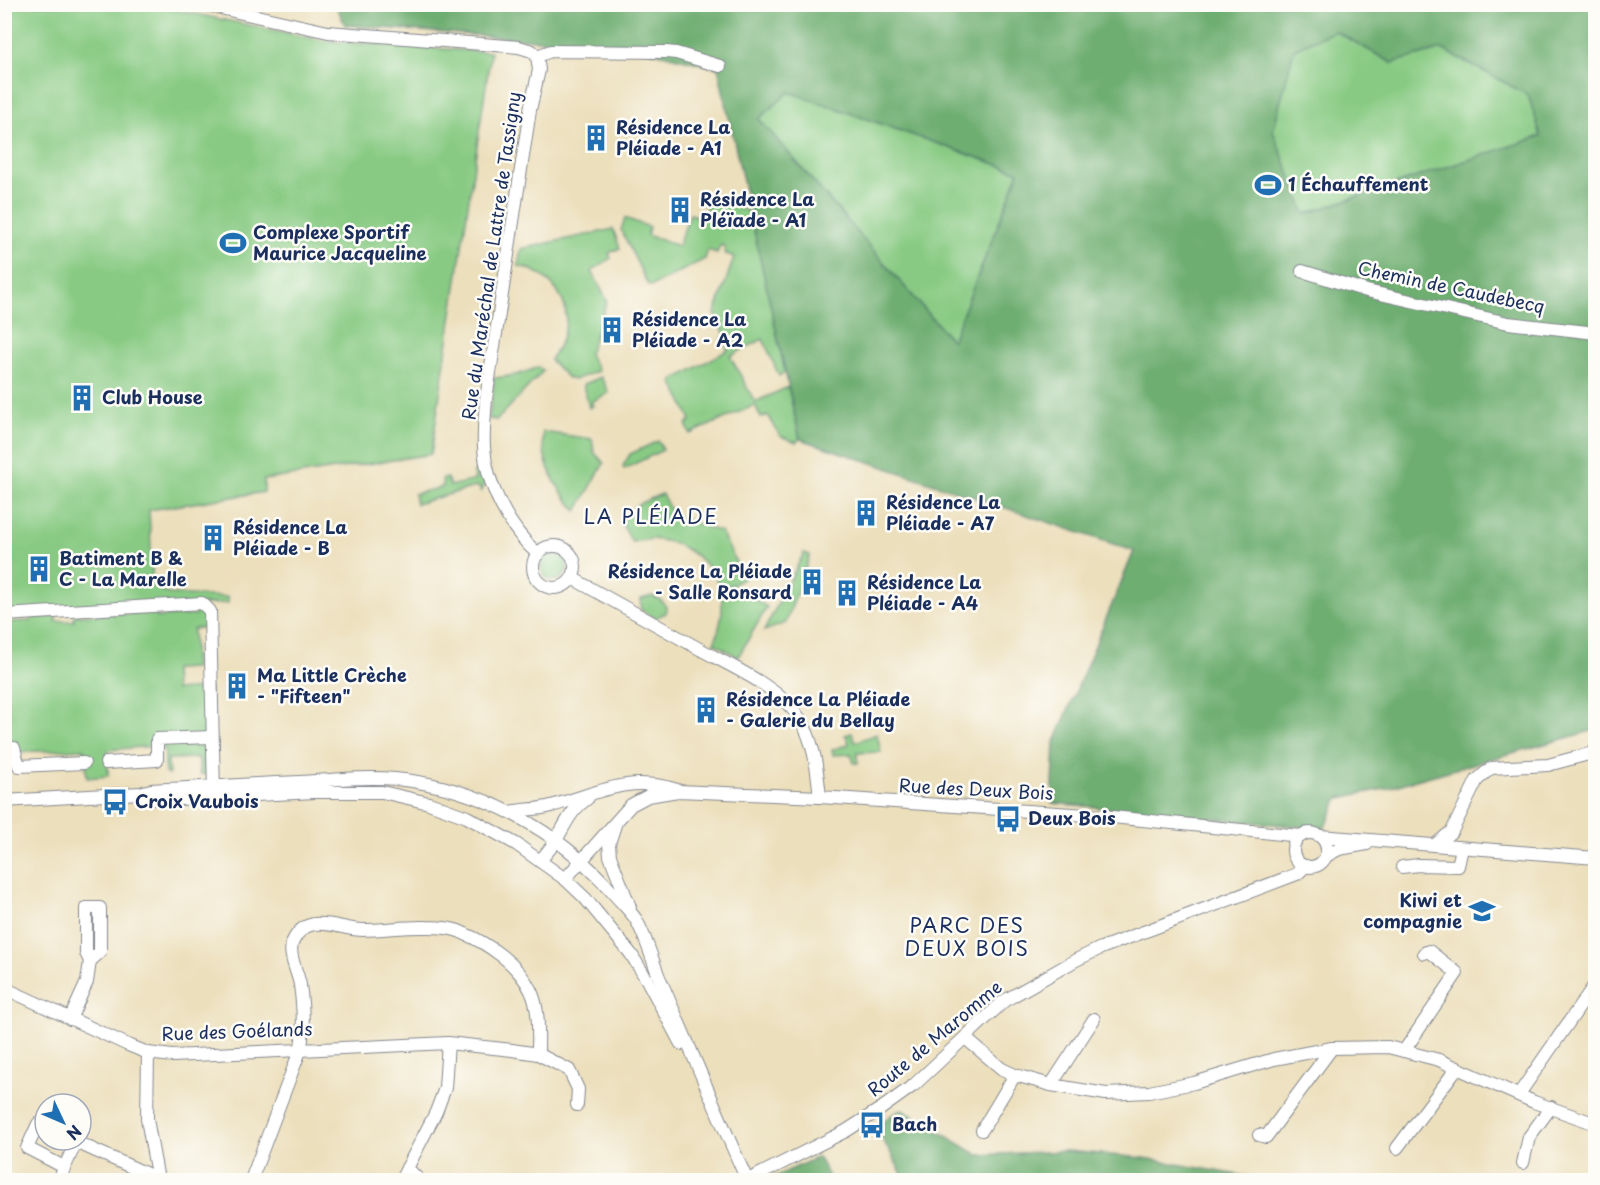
<svg xmlns="http://www.w3.org/2000/svg" width="1600" height="1185" viewBox="0 0 1600 1185" font-family="'Playpen Sans',sans-serif">
<style>
.green{fill:#88ca83;stroke:#527c70;stroke-width:1.5}
.forest{fill:#6eae71;stroke:#446e68;stroke-width:1.5;fill-rule:evenodd}
.lines{fill:none;stroke-linecap:round;stroke-linejoin:round}
.minor-casing{stroke:#84878d;stroke-width:14}
.minor{stroke:#fff;stroke-width:12}
.labels{text-anchor:middle;stroke-width:5;stroke-linejoin:round;paint-order:stroke}
.poi-label{font-size:18px;font-weight:bold;fill:#1b2f5e;stroke:#fdfcf7;text-anchor:start}
.street-label{font-size:18px;fill:#1b2f5e;stroke:#fdfcf7}
.neighbourhood-label{font-size:20px;letter-spacing:1.5px;fill:#1b2f5e;stroke:#fdfcf7}
</style>
<rect width="100%" height="100%" fill="#fdfcf7"/>
<filter id="ink" filterUnits="userSpaceOnUse"><feTurbulence type="fractalNoise" baseFrequency=".0167" numOctaves="2"/><feDisplacementMap in="SourceGraphic" scale="12" xChannelSelector="R" yChannelSelector="G"/><feConvolveMatrix kernelMatrix="1 2 1 2 8 2 1 2 1" color-interpolation-filters="sRGB"/></filter>
<filter id="wash" filterUnits="userSpaceOnUse"><feTurbulence type="fractalNoise" baseFrequency=".008" numOctaves="4" result="noise"/><feDisplacementMap in="SourceGraphic" scale="24" xChannelSelector="R" yChannelSelector="G"/><feGaussianBlur stdDeviation="1.35" result="paint"/><feColorMatrix in="noise" values="0 0 0 0 0 0 0 0 0 0 0 0 0 0 0 0 0 1.4 0 .05"/><feComposite in="paint" operator="in"/></filter>
<g filter="url(#wash)">
<rect width="100%" height="100%" fill="#ecdfbc"/>
<g class="green">
<path d="M4,5H153L326,41L491,52L431,454L264,480V492L149,510L153,586L169,594L228,597V603L5,615Z"/>
<path d="M1335,31L1392,63L1442,49L1528,95L1542,136L1304,214L1273,131L1294,49Z"/>
<path d="M789,92L1019,172L952,341L759,119Z"/>
<path d="M703,194L750,212L785,372L779,376L763,339L730,356L755,402L788,387L800,439L796,442L780,436L768,415L761,418L755,405L690,434L686,424L691,420L672,381L728,350L722,338L726,336L715,314L734,257L724,253L725,248L722,245L720,246L717,253L708,250L705,259L652,286L648,285L621,230L625,218L649,227L647,235L678,246L690,214L704,218L707,206L700,203Z"/>
<path d="M613,229L620,248L609,253L611,258L592,271L607,301L589,354L598,371L574,380L568,378L550,360C558,348 565,336 566,321C568,294 543,270 518,266L521,249Z"/>
<path d="M538,367L543,371L497,420L489,419L494,378C511,377 524,374 538,367Z"/>
<path d="M601,377L609,393L591,402L593,406L589,408L583,385Z"/>
<path d="M543,432L592,439L594,452L604,463L577,511C556,488 541,464 543,432Z"/>
<path d="M658,441L663,450L624,469L623,466L630,454Z"/>
<path d="M474,472L479,473L485,481L481,492L478,486L416,504L414,494L443,487L442,479L447,478L450,486L475,480Z"/>
<path d="M662,494L673,515L721,532L744,578L734,584L723,587H734L767,607L738,657L714,643C720,628 724,609 721,592C716,566 685,543 660,540C650,538 641,540 632,542L622,524C629,505 645,501 662,494Z"/>
<path d="M804,553L810,555L786,623L764,631Z"/>
<circle cx="554" cy="567" r="13"/>
<path d="M652,596L661,600L666,607V613L655,618L641,610V599Z"/>
<path d="M195,611H201L204,614L206,627L193,629L195,668L174,669L175,690L209,688L214,775L200,774L199,758L168,759L169,775L165,773V749L153,746L108,750V776L87,778L84,749L18,752L14,748H5L4,622L31,621V617L56,616V621H74V615L155,613L156,617L195,615Z"/>
<path d="M852,733L855,742L877,734L881,752L857,753L858,763H854L851,754L833,755L832,750L849,744L847,737L845,735Z"/>
</g>
<g class="forest">
<path d="M336,5H1595V730L1384,789L1339,798L1324,829L1052,803L1055,742L1134,551L800,439L718,68L638,48L345,25ZM1335,31L1392,63L1442,49L1528,95L1541,136L1305,214L1273,131L1294,49ZM789,92L1019,172L952,341L759,119Z"/>
<path d="M901,1109L978,1155L1067,1151L1144,1158L1266,1180H905L888,1148L874,1127Z"/>
<path d="M818,1157L831,1180H768Z"/>
</g>
</g>
<g filter="url(#ink)">
<g class="lines">
<g class="minor-casing">
<g id="minor">
<path d="M202,4L328,32L519,47L532,51L537,56"/>
<path d="M537,56L539,70L530,110L486,399C485,415 483,431 484,447C486,484 510,530 538,554"/>
<path d="M537,56L551,51L666,52L676,53L720,66"/>
<path d="M1302,271L1367,291L1508,323L1596,333"/>
<circle cx="554" cy="567" r="21"/>
<path d="M572,578C613,601 655,624 696,647C730,666 779,686 800,719C815,743 817,770 820,797"/>
<path d="M4,615L202,603L210,611L214,794"/>
<path d="M4,748H14L19,766L84,763"/>
<path d="M106,763L157,760V739L212,737"/>
<path d="M140,793L148,798L161,800L315,792H382L429,803L467,817L516,844L565,879L585,898L631,954L647,980L681,1044"/>
<path d="M4,801L140,793L151,790C201,787 251,784 300,782C332,780 364,776 395,779C480,787 559,830 614,894C621,902 629,910 635,918C645,934 652,959 659,977C689,1045 717,1113 747,1180"/>
<path d="M510,812C524,809 538,810 551,806C597,794 627,774 677,790"/>
<path d="M615,825L609,843L610,856L630,907"/>
<circle cx="1310" cy="850" r="17"/>
<path d="M1320,836L1596,858"/>
<path d="M1435,845L1452,831L1477,780L1491,768L1548,765L1596,752"/>
<path d="M1326,856L1339,849L1367,844"/>
<path d="M540,861C546,853 554,845 558,837C567,821 572,809 588,798"/>
<path d="M1402,867L1419,865L1458,866L1462,848"/>
<path d="M565,879L631,805L648,796L678,791L820,797L1102,816L1301,836"/>
<path d="M86,908H100V952L90,961L86,953Z"/>
<path d="M4,988L128,1045L148,1053L172,1056L448,1043L512,1050L538,1054L569,1070L578,1089L577,1105"/>
<path d="M70,1019L87,982L90,961"/>
<path d="M965,1038L1002,1069L1015,1075L1051,1085L1106,1094L1149,1092L1194,1083L1274,1059L1332,1048L1388,1047L1439,1060L1534,1102L1596,1124"/>
<path d="M1404,1051L1457,973L1429,951L1424,953"/>
<path d="M148,1053L147,1119L158,1180"/>
<path d="M1051,1085L1094,1019"/>
<path d="M1519,1094L1596,983"/>
<path d="M45,1127L38,1124L27,1148L64,1167"/>
<path d="M982,1130L1015,1075"/>
<path d="M1259,1135L1266,1137L1332,1048"/>
<path d="M1397,1148L1457,1068"/>
<path d="M1523,1163L1529,1137L1551,1107"/>
<path d="M407,1168L419,1180"/>
<path d="M59,1180L76,1142L158,1179"/>
<path d="M251,1180L301,1048C304,1028 303,1006 300,985C298,972 287,954 293,941C308,910 339,930 363,930C385,930 406,926 427,927C438,927 454,928 463,933C489,944 519,965 531,991C540,1010 538,1034 538,1054"/>
<path d="M401,1180L436,1112L445,1088L448,1043"/>
<path d="M748,1180L846,1131L882,1108L914,1085L1004,1001L1076,960L1101,948L1297,874L1306,866"/>
</g>
</g>
<use href="#minor" class="minor"/>
</g>
</g>
<defs>
<g id="building-bare" transform="scale(2.07)"><path d="M-4-6H4V6H1V3H-1V6H-4ZM-2.5-4.3h1.7v1.8h-1.7ZM.8-4.3h1.7v1.8H.8ZM-2.5-1h1.7V.8h-1.7ZM.8-1h1.7V.8H.8Z" fill="#1f6fb2" stroke="#fdfcf7" stroke-width="2.5" paint-order="stroke"/></g>
<g id="stadium-bare" transform="scale(2.07)"><path d="M0-5a6.5 5 0 1 0 0 10a6.5 5 0 1 0 0-10ZM-3.5-1.8h7v3.6h-7Z" fill="#1f6fb2" stroke="#fdfcf7" stroke-width="2.5" paint-order="stroke"/></g>
<g id="bus-bare" transform="scale(2.07)"><path d="M-5-6H5V4H4V6H2V4H-2V6H-4V4H-5ZM-3.5-4V0h7V-4ZM-3.5 1.2v1.5H-2V1.2ZM2 1.2v1.5H3.5V1.2Z" fill="#1f6fb2" stroke="#fdfcf7" stroke-width="2.5" paint-order="stroke"/></g>
<g id="school-bare" transform="scale(2.07)"><path d="M0-5L7-2L0 1L-7-2ZM-4 1L0 2.5L4 1V4Q0 6-4 4Z" fill="#1f6fb2" stroke="#fdfcf7" stroke-width="2.5" paint-order="stroke"/></g>
</defs>
<g fill-rule="evenodd">
<use href="#building-bare" x="596" y="138"/>
<use href="#stadium-bare" x="1268" y="185"/>
<use href="#building-bare" x="680" y="210"/>
<use href="#stadium-bare" x="233" y="243"/>
<use href="#building-bare" x="612" y="330"/>
<use href="#building-bare" x="82" y="398"/>
<use href="#building-bare" x="866" y="513"/>
<use href="#building-bare" x="213" y="538"/>
<use href="#building-bare" x="39" y="569"/>
<use href="#building-bare" x="812" y="582"/>
<use href="#building-bare" x="847" y="593"/>
<use href="#building-bare" x="237" y="686"/>
<use href="#building-bare" x="706" y="710"/>
<use href="#bus-bare" x="115" y="802"/>
<use href="#bus-bare" x="1008" y="819"/>
<use href="#school-bare" x="1482" y="911"/>
<use href="#bus-bare" x="872" y="1125"/>
</g>
<g class="labels">
<g class="poi-label">
<text x="616" y="134">Résidence La<tspan x="616" dy="21">Pléiade - A1</tspan></text>
<text x="1288" y="191">1 Échauffement</text>
<text x="700" y="206">Résidence La<tspan x="700" dy="21">Pléïade - A1</tspan></text>
<text x="253" y="239">Complexe Sportif<tspan x="253" dy="21">Maurice Jacqueline</tspan></text>
<text x="632" y="326">Résidence La<tspan x="632" dy="21">Pléiade - A2</tspan></text>
<text x="102" y="404">Club House</text>
<text x="886" y="509">Résidence La<tspan x="886" dy="21">Pléiade - A7</tspan></text>
<text x="233" y="534">Résidence La<tspan x="233" dy="21">Pléiade - B</tspan></text>
<text x="59" y="565">Batiment B &amp;<tspan x="59" dy="21">C - La Marelle</tspan></text>
<text x="792" y="578" text-anchor="end">Résidence La Pléiade<tspan x="792" dy="21">- Salle Ronsard</tspan></text>
<text x="867" y="589">Résidence La<tspan x="867" dy="21">Pléiade - A4</tspan></text>
<text x="257" y="682">Ma Little Crèche<tspan x="257" dy="21">- "Fifteen"</tspan></text>
<text x="726" y="706">Résidence La Pléiade<tspan x="726" dy="21">- Galerie du Bellay</tspan></text>
<text x="135" y="808">Croix Vaubois</text>
<text x="1028" y="825">Deux Bois</text>
<text x="1462" y="907" text-anchor="end">Kiwi et<tspan x="1462" dy="21">compagnie</tspan></text>
<text x="892" y="1131">Bach</text>
</g>
<g class="street-label">
<text transform="translate(492 256) rotate(-82)" y="6">Rue du Maréchal de Lattre de Tassigny</text>
<text transform="translate(1451 288) rotate(12)" y="6">Chemin de Caudebecq</text>
<text transform="translate(976 790) rotate(3)" y="6">Rue des Deux Bois</text>
<text transform="translate(237 1032) rotate(-2)" y="6">Rue des Goélands</text>
<text transform="translate(935 1039) rotate(-40)" y="6">Route de Maromme</text>
</g>
<g class="neighbourhood-label">
<text x="651" y="524">LA PLÉIADE</text>
<text x="967" y="933">PARC DES<tspan x="967" dy="23">DEUX BOIS</tspan></text>
</g>
</g>
<rect width="1600" height="1185" fill="none" stroke="#fdfcf7" stroke-width="24"/>
<g transform="translate(63 1122) rotate(134)"><circle r="28" fill="#fdfcf7" stroke="#a3aaba" stroke-width="1.5"/>
<path d="M0-4.5L10 22L0 15L-10 22Z" fill="#1f6fb2"/>
<text y="-9" font-size="16" font-weight="bold" text-anchor="middle" fill="#1b2f5e">N</text>
</g>
</svg>
